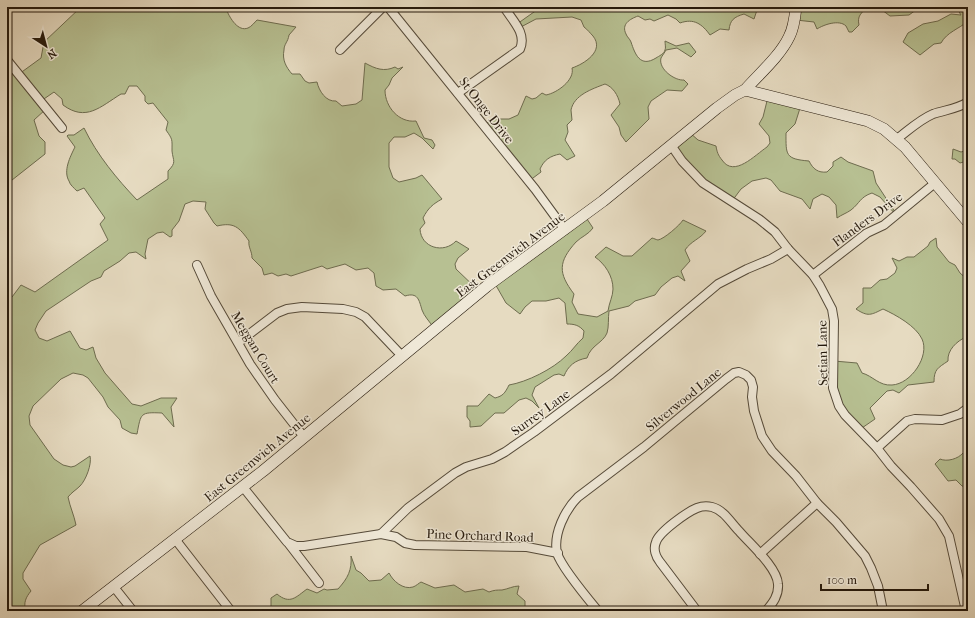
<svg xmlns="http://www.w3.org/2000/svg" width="975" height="618" viewBox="0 0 975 618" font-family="'IM FELL French Canon',serif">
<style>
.green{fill:#b7c092;stroke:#6e6c4f}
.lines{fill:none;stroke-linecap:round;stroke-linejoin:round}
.street-casing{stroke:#554a39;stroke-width:10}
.secondary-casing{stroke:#25190c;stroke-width:12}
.street{stroke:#efe8d7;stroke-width:8}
.secondary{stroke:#efe8d7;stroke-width:11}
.labels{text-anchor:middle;stroke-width:3;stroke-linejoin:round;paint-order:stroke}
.street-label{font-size:13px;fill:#25190c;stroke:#efe8d7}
</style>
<rect width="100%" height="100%" fill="#e6dbc1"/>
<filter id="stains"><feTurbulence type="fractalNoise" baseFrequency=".005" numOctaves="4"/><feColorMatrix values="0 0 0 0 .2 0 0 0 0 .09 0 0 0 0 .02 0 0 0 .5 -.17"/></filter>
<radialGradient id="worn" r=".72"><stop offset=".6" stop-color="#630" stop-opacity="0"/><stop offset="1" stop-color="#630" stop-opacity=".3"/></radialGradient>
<g class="green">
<path d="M81,7H229L227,11C230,18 238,32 248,28C251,27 255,22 257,20L296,27L289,35C288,42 284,44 284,50C282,60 286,67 292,74H300L305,81L309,83L317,82C319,91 326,102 336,101L342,106L356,104L362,100L365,63C376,69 384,72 395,67L398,69L403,67L392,78L389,85L385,90C385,107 399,123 416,121L424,138L432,140L435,145L433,149L422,138L414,133L405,137H394L389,143V167L393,178L399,182L416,178L422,175L442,199C433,204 428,208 423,218L425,223L420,229C421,248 444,254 456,241L469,249L458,258L455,264L456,269L480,292L433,327C430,322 424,316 422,310C419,300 418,292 405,296L396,289L383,290L376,286L374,273L368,268L356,270L345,264L327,269L322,266L291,276L286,274L278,276L272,273L264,275L262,268L252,258C252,251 248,247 249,241C239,227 234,222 217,226L214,223L205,209L206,202L193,201L185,204L179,221L172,230V236L170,237L163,232L157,233L148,239L145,254L146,259L136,252L129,253L120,261L104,271L101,277L91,281L46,311L38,323L35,330L39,338L47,341L70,331L80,348L86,350L93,347L96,358L105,373L132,404L141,406L161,398H177L171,407L174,427L162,413C140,412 141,413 137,434L131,433L122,428L120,420L108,407L103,397L88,378L83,375L73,373L61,379L33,406L29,416L30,425L54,459L63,465L71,467L75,466L90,456C92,464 86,480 80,486C76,490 72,492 68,497C70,507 74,515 76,525L40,545L23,573V579L31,591C26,597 23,603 26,611H7V292L12,297L21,285L35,292L108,240L100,224L105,218L84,188L77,191C74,188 70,185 69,181C63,171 70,157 75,147L67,136L68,135H74L84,128C97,155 117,179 137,200L168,179V171C177,162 173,161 172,151C172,139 173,140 166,130L168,122L153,103L148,104L145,101V96L137,86H129L125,94H121C100,107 86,122 63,105L62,99L54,92L41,101L46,109L34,120L39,136L45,142V154L7,184V59L19,74L41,58L44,42Z"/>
<path d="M541,7H758L754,19L744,14C734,17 730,20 729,30L720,29L710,35C702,24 694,18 680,23L676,19L668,15L654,21L650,19L645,20L638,16C630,19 621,24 626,34C627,37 630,39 631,42C635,54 640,68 656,58C659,56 664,54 665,50C666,48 665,44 665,41L676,46L689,43L696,52L691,57L677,48L666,50C665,52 662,56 661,58C658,69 675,81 684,80L688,84L682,91L667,90L651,101L648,107L649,119L626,142L621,135L619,127L611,115L620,104C618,95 613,87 605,84C592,89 574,95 571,110C571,113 572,117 572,120L567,125L568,132L565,140L575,156L567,160L560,154C550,156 544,160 540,169L541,172L529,181L484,125L493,119H509L518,115L526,96L532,99L536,98L542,93L546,95C557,93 575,80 572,68C584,64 605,51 593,36C590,33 588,30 584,27L581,20L572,17L536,19L519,28L517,24Z"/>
<path d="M796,7H868C861,13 857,16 859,25L852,32H849C848,30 847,28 846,26C839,19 823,25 817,29L814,22L796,20Z"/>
<path d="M878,7H920L909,15L890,16Z"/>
<path d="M956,7H968V21C959,29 947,32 941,43L934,44L920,55L903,42L908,33L923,24L938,21L951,14L961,15Z"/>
<path d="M768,97L801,105L795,124L786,133C786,155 785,159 809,161C813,169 818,173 827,172L833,166V162L841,157L848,162L873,171L876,183L897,215H896L880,197L872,193C860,197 860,203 851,210C847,213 841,215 837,218L836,205L829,197L822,194L813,199L810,209L802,199L780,191L771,180L766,178L752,181L741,189L732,201L705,184L673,147L689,132L698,140L716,146C717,152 718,155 722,160C734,178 755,155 767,147L770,143L769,136L759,124L763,117Z"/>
<path d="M953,149L961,152L968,150V163L967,161L960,163L955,159H952Z"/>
<path d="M585,216L593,228C589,234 581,237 576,242C558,262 558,273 574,294L572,302L578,314L597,317L608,311C609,303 613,296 613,289C613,276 605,264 595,257L606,247L623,256H632L652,238C653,238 657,240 658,240C664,239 680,225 683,220L706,231C700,239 691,241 685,250L690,261L681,271L685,281L678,276L672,278L661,287L655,295L635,301L629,306L609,311C608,318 609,327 607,333C603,343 591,345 587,358C575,360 568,366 564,376L559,374L554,375L535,387L532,395L539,408L532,401L526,398L519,400L504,413H495L481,426L470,427V421L467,417V406H478L489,394L495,398C503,396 505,393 509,385C527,382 553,369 566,356C573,350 576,344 583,338L584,331C579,325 574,324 567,324L565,303L559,298L546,301H532L525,307L520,314L506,303L494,282Z"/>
<path d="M936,238L937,247L949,262L955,265L960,273L968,280V338L966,337C957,341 947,350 948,361C938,368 934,369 934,382L908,385L899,393L893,390L887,391L870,408L875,419L859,430L836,398L834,361L857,363L862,373C873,376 879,386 892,385C911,384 930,356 922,339C916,326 896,315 883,309C871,315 868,317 856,309L863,303V288H871L880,280L887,279L895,273L897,268L892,258L899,261L907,257H914L928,246L930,242Z"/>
<path d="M963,453L968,455V488L962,486L956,480L948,481L935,464L940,459C947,462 958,459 963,453Z"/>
<path d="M351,556L356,570L361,573L369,581L381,580L389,573C393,581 403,590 413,587C416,586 419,583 421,582L435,588L454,585L465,592L483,589L489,592C494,590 497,590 502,590C508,589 513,586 519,586L517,594L525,601V606L528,611H271V598L277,594C290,605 296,597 307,589L317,593L324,589L327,590L338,589C348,578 352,570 351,556Z"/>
</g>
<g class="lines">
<g class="street-casing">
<g id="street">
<path d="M388,7L535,189L565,230"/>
<path d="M340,50L383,7"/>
<path d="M7,60L62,128"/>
<path d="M458,93L520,49C527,33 512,20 504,7"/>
<path d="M897,139C909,130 919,120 933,114C945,110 957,109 968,102"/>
<path d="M671,145L682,161L703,183L759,219L775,232L788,249L813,275L820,286L832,309L834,321L833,388L839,406L845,415L877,448L891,466L911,487L939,519L949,536L966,611"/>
<path d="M197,265L211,296L250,364L275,400L304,437"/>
<path d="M813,275L867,233L884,225L935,183"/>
<path d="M239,342L277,313L287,309L302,307L343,309L356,312L365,317L402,356"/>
<path d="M877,448L907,421L915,419L942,420L960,414L968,408"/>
<path d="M243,487L287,542L296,546H304L381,534L408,508L455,473L466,467L492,459L505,452L534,432L611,374L718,284L747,269L771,259L788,249"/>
<path d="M381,534L396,537L405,543L415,545L527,547L558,553"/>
<path d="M175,539L231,611"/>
<path d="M289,544L319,583"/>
<path d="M760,554L817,503"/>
<path d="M114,587L133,611"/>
<path d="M598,611C588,599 561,566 557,553C553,534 565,510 578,497L644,447L726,379L734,373L739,372L746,375L751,380L753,387L752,397L754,411L762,436L772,451L796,476L817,503L836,522L865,556L871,568L878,586L883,611"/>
<path d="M697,611L660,562C656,557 653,549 656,542C659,532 687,512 697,508C702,506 708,506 712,507C724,510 731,523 739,531C750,544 777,567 778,584C779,595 773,603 766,611"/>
</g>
</g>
<g class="secondary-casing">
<g id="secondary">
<path d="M745,90C759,74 780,56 789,37C794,28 795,17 796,7"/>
<path d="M82,611L263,471L487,286L603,201L717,108L735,95L745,90L868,121L884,129L905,147L968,222"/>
</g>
</g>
<use href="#street" class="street"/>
<use href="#secondary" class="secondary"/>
</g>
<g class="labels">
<g class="street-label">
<text transform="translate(487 110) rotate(52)" y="5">St Onge Drive</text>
<text transform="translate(867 219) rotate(-36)" y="5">Flanders Drive</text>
<text transform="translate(510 254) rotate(-37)" y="5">East Greenwich Avenue</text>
<text transform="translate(256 347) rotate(59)" y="5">Meggan Court</text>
<text transform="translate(822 353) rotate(-91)" y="5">Setian Lane</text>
<text transform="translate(683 399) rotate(-39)" y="5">Silverwood Lane</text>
<text transform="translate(540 412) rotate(-36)" y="5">Surrey Lane</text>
<text transform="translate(257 457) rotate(-39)" y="5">East Greenwich Avenue</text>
<text transform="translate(480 535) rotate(2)" y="5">Pine Orchard Road</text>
</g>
</g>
<rect width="975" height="618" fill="none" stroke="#e6dbc1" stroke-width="24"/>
<rect x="8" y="8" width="959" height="602" fill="none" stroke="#25190c" stroke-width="2"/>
<rect x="12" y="12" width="951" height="594" fill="none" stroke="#25190c"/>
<g transform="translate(46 46) rotate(144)" stroke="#efe8d7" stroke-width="3" paint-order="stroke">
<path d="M0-3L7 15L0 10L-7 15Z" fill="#25190c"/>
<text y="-6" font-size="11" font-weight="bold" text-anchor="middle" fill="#25190c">N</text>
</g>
<path d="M821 584v6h107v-6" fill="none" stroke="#25190c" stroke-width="2"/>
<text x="827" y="584" font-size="12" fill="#25190c" stroke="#efe8d7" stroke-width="3" paint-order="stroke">100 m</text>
<rect width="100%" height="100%" filter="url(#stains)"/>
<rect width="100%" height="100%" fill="url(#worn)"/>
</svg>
